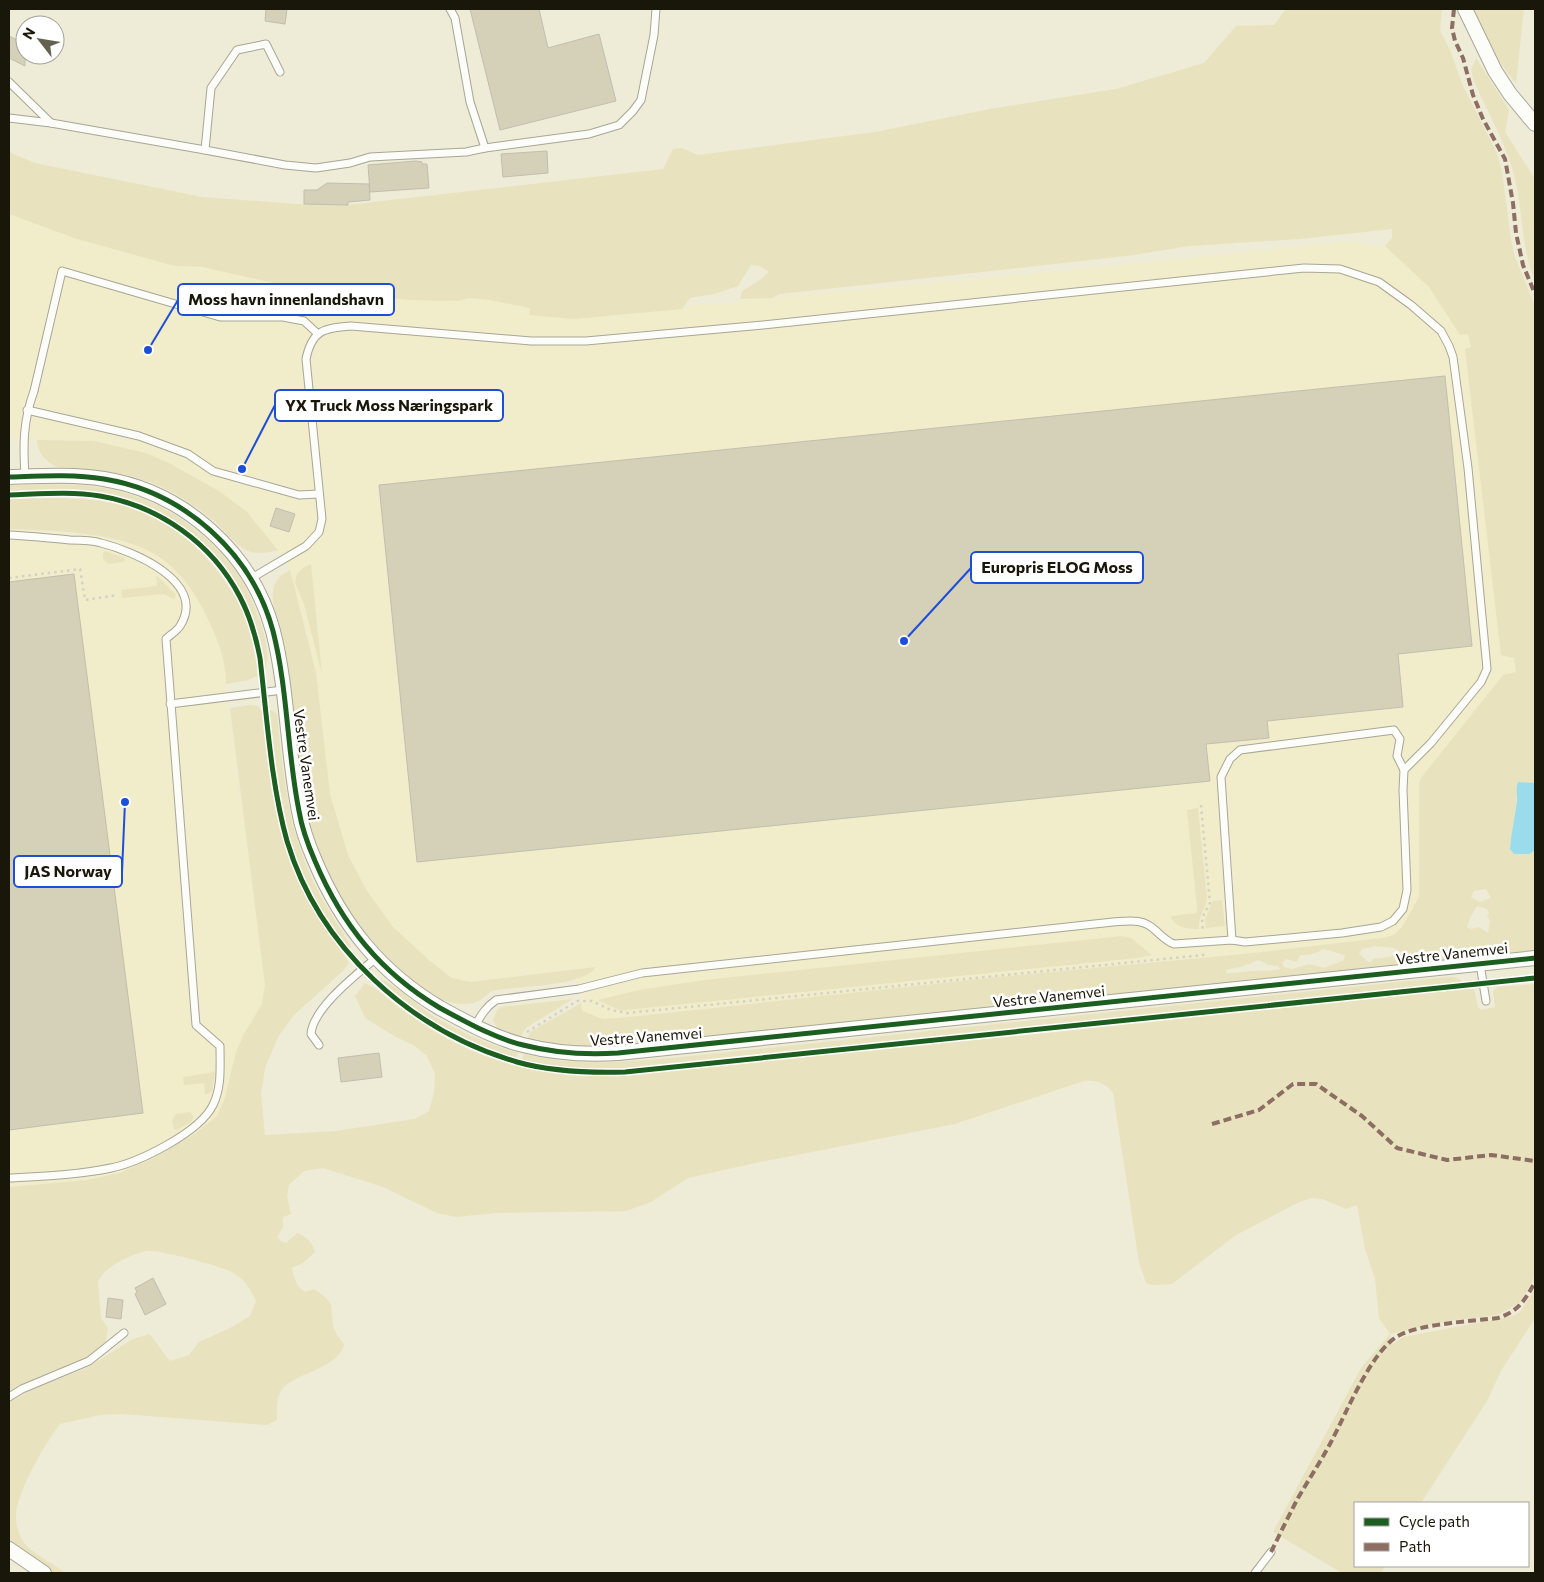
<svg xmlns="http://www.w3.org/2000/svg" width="1544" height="1582" viewBox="0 0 1544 1582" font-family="Commissioner,sans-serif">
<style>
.built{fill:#f1ecc9}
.green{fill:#e8e3be;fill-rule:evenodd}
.water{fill:#9adcec}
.building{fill:#d5d1b9;stroke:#c0beae}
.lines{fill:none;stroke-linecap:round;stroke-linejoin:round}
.service-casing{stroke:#a8a697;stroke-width:9}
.minor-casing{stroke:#a8a697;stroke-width:16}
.path{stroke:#d2d2cb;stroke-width:2.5;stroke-dasharray:2.5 4;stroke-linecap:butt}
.service{stroke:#fcfcf9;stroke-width:7}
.minor{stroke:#fcfcf9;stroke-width:14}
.quiet{stroke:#8d6e63;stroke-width:4;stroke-dasharray:8 4;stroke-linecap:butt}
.cycleway-casing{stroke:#fff;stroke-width:8}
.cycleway{stroke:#1b5e20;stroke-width:5}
.labels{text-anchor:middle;stroke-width:5;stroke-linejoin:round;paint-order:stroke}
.street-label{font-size:15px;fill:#191709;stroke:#fff}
.leader{fill:none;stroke:#1d4ed8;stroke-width:2}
.callout-dot{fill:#1d4ed8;stroke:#fff;stroke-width:2}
.callout{fill:#fff;stroke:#1d4ed8;stroke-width:2}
.callout-label{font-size:16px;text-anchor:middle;font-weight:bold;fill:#191709}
</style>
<rect width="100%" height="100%" fill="#eeebd7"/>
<g class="built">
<path d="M9,214L77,239L175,266L202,267L315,292L411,300L458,301L469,298L490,300L530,308L529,314L575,319L682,309L696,305L737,303L740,299H743L772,298L1084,269L1356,241L1364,245L1385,246L1429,287L1460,335L1467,334L1471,347L1466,349L1501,655L1514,658L1516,672L1503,675L1421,778L1419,784V897L1402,927L1394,935L1382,938L1244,954L998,977L620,1018L603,1019L582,1011L577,978L587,976L576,969L470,982L452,978L430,961L393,927L367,891L348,855L330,794L316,673L305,628L290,570L270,540L219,491L167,462L94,441L9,439Z"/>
<path d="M9,529L100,536L137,545L156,555L175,570L193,591L200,604L218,640L226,670V684L265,985L262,1004L244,1034L236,1052L225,1098L217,1116L196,1133L154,1158L119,1173L87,1180L9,1187Z"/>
</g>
<g class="green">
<path d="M1286,9H1442L1440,31L1450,50L1463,86L1497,153L1502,171L1511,240L1515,257L1535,306V783L1518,782C1515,791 1518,794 1517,801C1515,817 1511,833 1510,849L1534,851L1535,842V950L653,1043L586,1046L553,1043L528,1038L530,1032L581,1003L582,1011L603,1019L620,1018L998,977L1244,954L1382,938L1394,935L1402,927L1419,897V784L1421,778L1503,675L1516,672L1514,658L1501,655L1465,349L1471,347L1468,334L1460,335L1429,287L1385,246L1392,238V229L1300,239L1189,246L1134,255L1010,269L780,294L772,298L740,299L742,291L760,280L769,272L760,266L751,265L738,286L714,294L690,298L682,309L575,319L529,315L530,308L490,300L469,298L458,301L411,300L315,292L202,267L175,266L77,239L9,214V152L35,163L202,197L297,204L347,205L663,169L673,149L682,148L698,155L875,132L995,108L1116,89L1204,63L1236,26L1274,25ZM1486,889L1491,898L1480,902L1471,897L1474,891ZM1477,906L1487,909L1489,913L1487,915L1490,921L1488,933L1479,927L1471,929L1467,927L1470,918ZM1375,946C1385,948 1393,945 1402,953L1395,956L1373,959L1370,963L1359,954L1362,949ZM1323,949L1345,955L1344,960L1324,968L1309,964L1292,969L1284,967L1282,963L1286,959L1297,962L1300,955C1309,955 1316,954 1323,949ZM1258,960L1269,965L1278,966L1280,969C1271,972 1264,970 1255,971C1245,971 1236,974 1226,973V970C1237,968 1248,965 1258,960Z"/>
<path d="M1473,9H1524L1516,83C1499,64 1481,33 1473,9Z"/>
<path d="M1476,58L1509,110L1505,132L1535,179V280C1519,244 1524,203 1511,165C1502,136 1486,109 1474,81L1471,69Z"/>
<path d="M37,440L94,441L146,453L167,462L219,491L246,511L278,550C270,553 260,554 251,552C239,549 223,529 213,520C200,510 187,500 172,492C137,473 97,469 58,467C46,463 37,452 37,440Z"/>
<path d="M9,485C40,485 73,482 104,488C156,496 205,529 236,571C247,586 253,603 259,619C264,630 272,662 264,670C260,642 253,612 238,587C208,536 155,501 97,493C68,489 38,492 9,492Z"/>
<path d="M58,498C74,499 91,499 107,502C156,510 196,540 224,580C230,589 238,599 242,609C251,630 255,653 258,676L248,680L226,684C226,659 217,637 206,615C194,591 178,568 155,554C114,531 55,531 9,529V499Z"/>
<path d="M105,551L124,558L125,560L124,562L108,564L103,559V553Z"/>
<path d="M311,564L322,674L304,604L295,582L297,574L304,567Z"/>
<path d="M290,570L316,673L330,794L348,855L367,891L393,927L430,961L452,978L470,982L596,967C586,984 533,986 514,988C507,989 498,989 492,991C488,993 486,996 483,998C477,1003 469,1004 462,1004C435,1003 409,980 392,962C363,932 338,898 322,860C298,804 296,734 288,674C287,663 285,652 283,641C278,618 259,584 290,570Z"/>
<path d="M156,575L176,595L174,599L164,594L122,598L121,590L157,586Z"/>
<path d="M250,705L258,706L263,713L279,826L287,852L311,906L349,963L343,971L294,1015L278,1037L265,1068L261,1094L265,1135L336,1131L415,1119L429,1111L434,1093L435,1074L427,1056L415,1046L396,1037L365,1018L355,996L365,983C376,988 384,995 393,1003C406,1013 420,1022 434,1031C473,1056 522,1070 567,1075C580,1077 593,1076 605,1076L1045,1033L1470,988L1474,989L1478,1007L1481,1010L1495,1007L1493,992L1497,987L1535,984V1276L1521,1301L1511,1308L1497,1315L1448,1321L1390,1334L1393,1344L1403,1337L1513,1316L1520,1312L1535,1289V1318L1501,1371L1487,1401L1421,1503H1355V1566H1385L1381,1573H1342L1273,1532L1361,1368L1390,1334L1379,1318L1375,1279L1365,1249L1357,1205L1346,1209L1322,1199L1313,1198L1299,1202L1236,1235L1172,1284L1152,1285L1146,1283L1139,1262L1113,1093C1105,1083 1098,1080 1084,1081L955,1124L755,1163L688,1178L651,1202L626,1211L497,1213L456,1217L437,1213L383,1187L323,1168L304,1171L289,1185L287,1196L291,1214L283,1217V1227L277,1237L281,1241L286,1243L297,1233C306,1236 313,1243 315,1252L303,1263L292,1268C294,1278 296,1286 305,1292L314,1289L325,1297L331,1304L333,1326L337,1335L344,1344C340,1370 288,1373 280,1393C276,1400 277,1412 277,1420L267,1425L122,1414L100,1415L60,1424C45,1444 23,1482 17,1507C14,1519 17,1534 25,1544C32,1553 56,1566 66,1573H51L9,1543V1402L37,1387L87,1368L131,1340L149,1334C158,1343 162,1352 170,1361L189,1355L199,1342L230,1328L250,1316L256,1301C251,1290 245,1280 235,1274C226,1267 157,1249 146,1251C134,1254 118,1261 108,1269C104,1272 101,1277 98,1281L101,1318L108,1328L106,1341C102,1345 97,1351 92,1354C66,1371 35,1376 9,1392V1187L87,1180L119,1173L154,1158L196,1133L217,1116L225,1098L236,1052L244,1034L262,1004L265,985L230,708Z"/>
<path d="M271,710L277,714C283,778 290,840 321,897C330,913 341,929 351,946L350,950L328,921L310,890L292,848L280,790L270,723L269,712Z"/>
<path d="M1198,808L1207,898C1205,910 1198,917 1199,929C1187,929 1178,928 1171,918L1172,916L1196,913L1197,908L1187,810Z"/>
<path d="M1222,900L1225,926L1206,928L1205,919L1213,901Z"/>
<path d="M1122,936L1131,938L1152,955L1137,958L626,1010H619L598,1000L639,990L705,980Z"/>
<path d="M1447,977H1454L1462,981L1459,983L626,1069H567L521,1060L524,1054C576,1067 628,1062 681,1057Z"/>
<path d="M379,978C399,986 415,1004 433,1016C460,1032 488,1044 518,1053L516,1059C465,1043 419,1019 380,982Z"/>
<path d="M573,999L526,1028L521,1036L498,1029L493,1020L497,1010L501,1007Z"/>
<path d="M213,1071L215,1073L212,1091L209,1093L205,1095L204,1083L184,1085L183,1077L210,1073Z"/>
<path d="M190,1112L194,1117L192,1121L177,1130L174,1129L172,1120L176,1114Z"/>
</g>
<path class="water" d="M1518,782L1535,783V842L1534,851L1529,854H1514L1510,849C1511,833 1515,817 1517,801C1518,794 1515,791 1518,782Z"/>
<g class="building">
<path d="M266,9H287L285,24L265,21Z"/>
<path d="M470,9H539L548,48L599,34L616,101L500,130Z"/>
<path d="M9,36L25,44V66L9,58Z"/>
<path d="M547,151L548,173L503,177L501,154Z"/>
<path d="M416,161L422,162V164H427L429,188L370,192L368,165Z"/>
<path d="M327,183L369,184L370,200L348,202V205L304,204V190H317Z"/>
<path d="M1445,376L1472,646L1398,654L1403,707L1267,721L1269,738L1206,744L1210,781L417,862L379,485Z"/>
<path d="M276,508L295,514L289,532L270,526Z"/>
<path d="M74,574L143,1113L9,1130V582Z"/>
<path d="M379,1053L382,1077L341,1082L338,1058Z"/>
<path d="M153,1278L166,1304L145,1315L135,1294L137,1292L135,1288Z"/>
<path d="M108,1298L123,1300L121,1319L106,1317Z"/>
</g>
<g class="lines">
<g class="service-casing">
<g id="service">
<path d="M450,9L455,18L470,102L485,148"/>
<path d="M9,82L51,123"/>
<path d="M9,118L51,123L205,150L211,88L237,50L266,44L280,72"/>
<path d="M205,150L285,165L316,168L350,163L370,157L466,152L485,148L589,134L619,125L633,111L641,100L654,35L656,9"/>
<path d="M27,410L139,436L188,454L213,471L299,495L319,494"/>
<path d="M25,476C23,445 23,421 34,391L62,271L220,317H283L304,321L318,334"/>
<path d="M9,535C29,536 50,538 70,540C80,540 91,540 101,543C133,551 208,582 180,626C177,631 170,635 166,639L196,1025L220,1046C220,1066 222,1087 213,1105C200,1132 140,1162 111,1168C78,1175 43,1176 9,1178"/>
<path d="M250,579L306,546L319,532L322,519L306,359C312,330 324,328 351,326L531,341H586L763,325L1304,268L1340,269L1379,282L1411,305L1441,331L1449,346L1453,357L1468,468L1487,669L1481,682L1431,743L1404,770L1403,790L1407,890L1403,909L1393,921L1381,927L1342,933L1245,942L1232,940L1174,944C1166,941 1162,936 1155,930C1143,918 1129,921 1113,922L642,973L579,989L496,1000C486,1007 481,1015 475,1026"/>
<path d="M170,704L283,690"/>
<path d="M1232,940L1221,777L1230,759L1240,750L1394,730L1400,739L1397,756L1404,770"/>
<path d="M1480,964L1486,1001"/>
<path d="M319,1045L311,1034C313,1008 356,975 376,958"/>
<path d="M9,1397L22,1389L89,1361L124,1333"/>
<path d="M1255,1573L1271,1552"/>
</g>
</g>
<g class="minor-casing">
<g id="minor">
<path d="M1465,9L1495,71L1510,94L1535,124"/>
<path d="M9,477C40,476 74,474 104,479C184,492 252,553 273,631C288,690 287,752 299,811C302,829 308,845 315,861C342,925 381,973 440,1008C466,1022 494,1038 523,1045C554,1053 587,1055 618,1053L1535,958"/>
<path d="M9,1549L44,1573"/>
</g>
</g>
<g class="path">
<path d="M9,578L80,569L85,600L118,595"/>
<path d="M1201,805L1210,903L1202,918L1203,932"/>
<path d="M527,1032L577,1001H592L611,1010L628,1013L1203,955L1206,953"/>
</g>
<use href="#service" class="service"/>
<use href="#minor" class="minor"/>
<g class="quiet">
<path d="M1454,9L1452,28L1455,41L1463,58L1473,95L1483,119L1505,159L1513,203L1516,233L1523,265L1535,294"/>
<path d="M1212,1124L1259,1110L1293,1084H1316L1362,1116L1397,1148L1447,1160L1491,1155L1535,1161"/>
<path d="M1271,1552C1280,1534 1289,1515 1298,1498C1309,1479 1321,1461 1331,1442C1346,1414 1371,1351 1398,1336C1418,1324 1473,1321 1498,1318C1519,1311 1525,1300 1535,1282"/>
</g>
<g class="cycleway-casing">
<g id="cycleway">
<path d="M9,477C40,476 74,474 104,479C184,492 252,553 273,631C288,690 287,752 299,811C302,829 308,845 315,861C342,925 381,973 440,1008C466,1022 494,1038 523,1045C554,1053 587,1055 618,1053L1535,958"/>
<path d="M9,495C39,494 71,491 100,496C159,506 212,543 240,597C250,616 256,637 260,658C267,718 271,784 287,841C319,948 411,1031 517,1062C552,1072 589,1073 625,1072L1535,978"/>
</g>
</g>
<use href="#cycleway" class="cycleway"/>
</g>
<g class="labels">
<g class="street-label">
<text transform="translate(306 765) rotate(82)" y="5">Vestre Vanemvei</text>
<text transform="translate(1452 954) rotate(-6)" y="5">Vestre Vanemvei</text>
<text transform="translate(1049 997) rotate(-6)" y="5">Vestre Vanemvei</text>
<text transform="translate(646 1037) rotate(-4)" y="5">Vestre Vanemvei</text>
</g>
</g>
<path class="leader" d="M148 350L178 300M242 469L275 405M904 641L971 568M125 802L122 872"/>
<g class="callout-dot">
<circle cx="148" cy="350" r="5"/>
<circle cx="242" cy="469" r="5"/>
<circle cx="904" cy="641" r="5"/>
<circle cx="125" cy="802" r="5"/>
</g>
<g class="callout">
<rect x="178" y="284" width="216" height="31" rx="5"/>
<rect x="275" y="390" width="228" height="31" rx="5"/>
<rect x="971" y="552" width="172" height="31" rx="5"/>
<rect x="14" y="856" width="108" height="31" rx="5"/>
</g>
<g class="callout-label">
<text x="286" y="305">Moss havn innenlandshavn</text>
<text x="389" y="411">YX Truck Moss Næringspark</text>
<text x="1057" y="573">Europris ELOG Moss</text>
<text x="68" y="877">JAS Norway</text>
</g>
<rect width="1544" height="1582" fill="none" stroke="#191709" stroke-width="20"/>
<rect x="1354" y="1502" width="175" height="65" fill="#ffffff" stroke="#a3a29d"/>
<rect x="1364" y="1518" width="25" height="8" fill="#1b5e20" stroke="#a3a29d"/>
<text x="1399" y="1527" font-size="15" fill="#191709">Cycle path</text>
<rect x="1364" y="1543" width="25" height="8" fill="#8d6e63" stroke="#a3a29d"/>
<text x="1399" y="1552" font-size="15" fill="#191709">Path</text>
<g transform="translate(40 40) rotate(301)"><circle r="24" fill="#ffffff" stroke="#a3a29d"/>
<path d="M0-4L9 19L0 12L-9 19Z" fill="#646151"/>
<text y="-8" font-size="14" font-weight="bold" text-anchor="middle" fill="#191709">N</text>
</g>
</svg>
